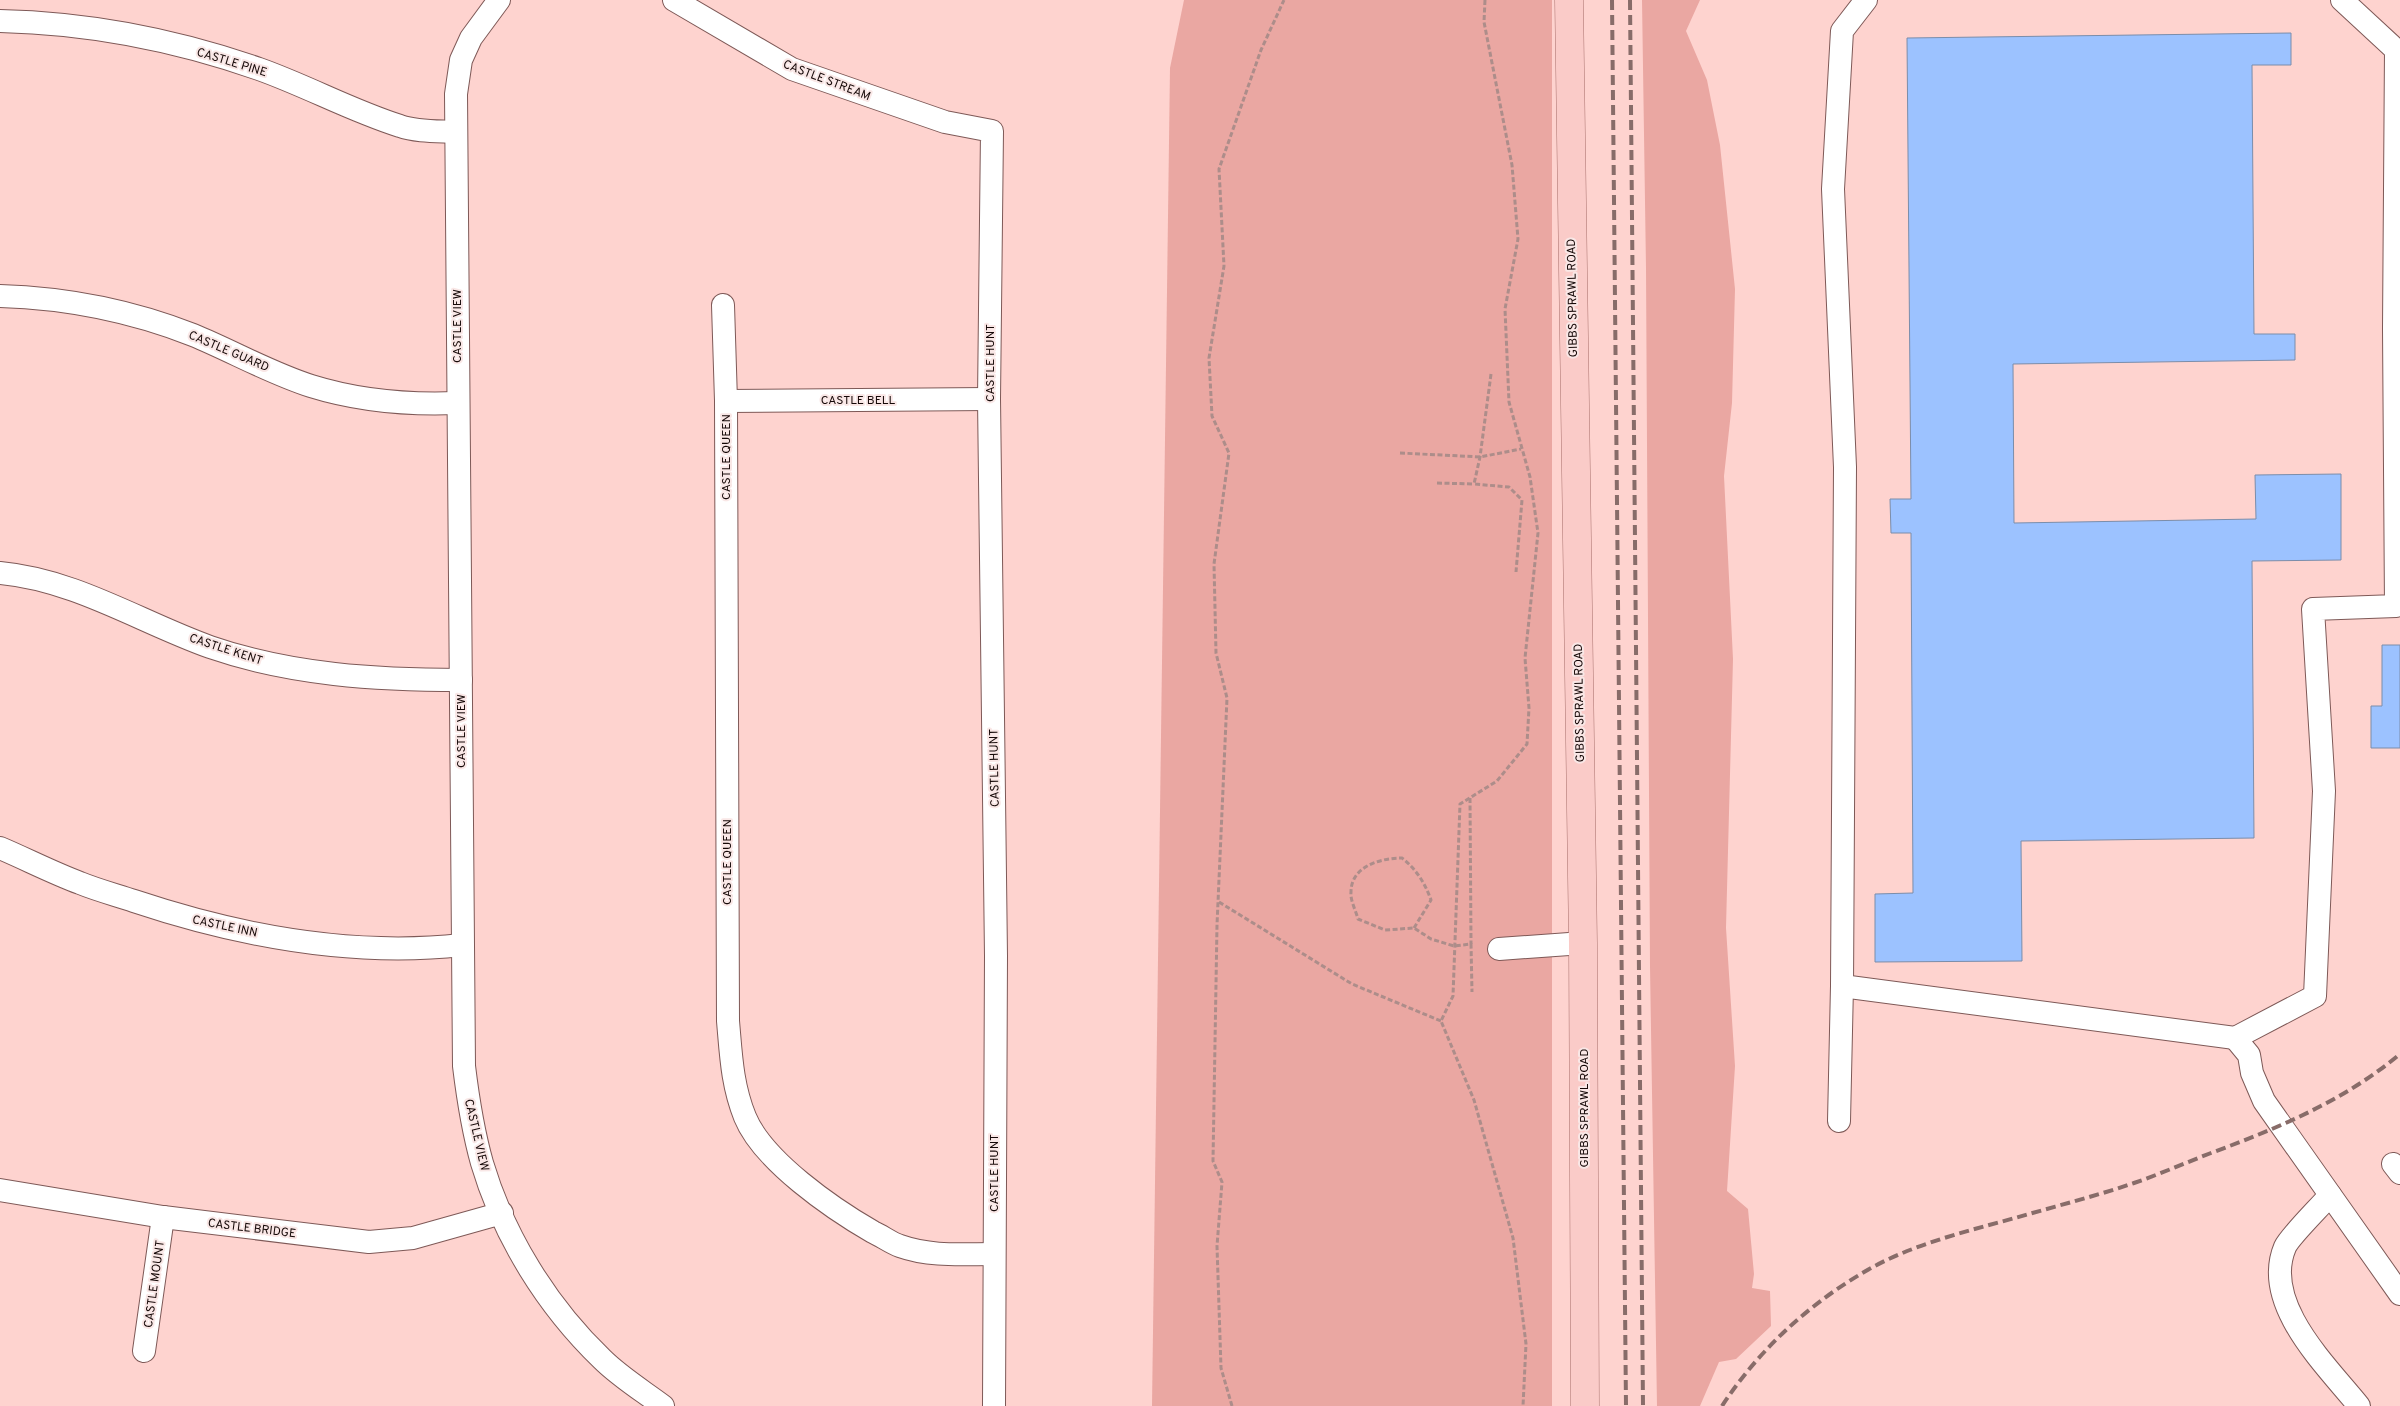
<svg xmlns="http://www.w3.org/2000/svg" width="2400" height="1406" viewBox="0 0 2400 1406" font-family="Overpass,sans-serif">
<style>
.green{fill:#eaa7a2}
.building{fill:#9cc2ff;stroke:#7b8daa}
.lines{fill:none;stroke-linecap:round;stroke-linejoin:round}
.minor-casing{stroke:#7e5957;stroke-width:24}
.major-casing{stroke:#a8706c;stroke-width:29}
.path{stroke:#ad8d8a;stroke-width:3;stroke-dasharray:5 2.5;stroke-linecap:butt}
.minor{stroke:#fff;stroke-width:22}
.major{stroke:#facbc8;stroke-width:28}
.rail{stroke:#886c69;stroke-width:4;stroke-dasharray:10 5;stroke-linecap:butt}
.labels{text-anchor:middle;stroke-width:4;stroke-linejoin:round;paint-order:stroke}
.street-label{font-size:12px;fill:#150807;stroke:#f9e7e6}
</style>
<rect width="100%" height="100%" fill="#fed3cf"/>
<g class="green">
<path d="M1184,0H1552V1406H1152L1170,68Z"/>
<path d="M1642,0H1700L1686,31L1707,80L1720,145L1735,289L1732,403L1724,476L1733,659L1726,928L1735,1066L1727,1191L1748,1209L1754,1274L1752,1288L1770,1291L1771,1326L1736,1359L1719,1362L1700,1406H1657L1650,966L1646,268Z"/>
</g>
<g class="building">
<path d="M2291,33V65H2252L2254,334H2295V360L2013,364L2014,523L2256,519L2255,475L2341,474V560L2252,561L2254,838L2021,841L2022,961L1875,962V894L1913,893L1911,533H1891L1890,499H1911L1907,38Z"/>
<path d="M2382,645H2400V748H2371V706H2382Z"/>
</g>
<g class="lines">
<g class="minor-casing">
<g id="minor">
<path d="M499,0L471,38L461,60L456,94L464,1066C468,1099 473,1131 482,1163C504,1237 547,1306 602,1359C620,1377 643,1391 663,1406"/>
<path d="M674,0L792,69L945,122L992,131L989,399L996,956L994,1406"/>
<path d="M0,21C88,23 176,40 259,69C307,86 352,111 400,126C417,132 438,131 456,132"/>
<path d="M0,296C65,298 132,311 193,335C232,351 270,373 311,386C359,401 407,405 457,403"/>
<path d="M723,305L726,401L728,1021C731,1055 732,1085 745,1117C763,1161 833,1209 873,1232C882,1236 891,1243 900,1246C931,1257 962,1254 994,1254"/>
<path d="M726,401L989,399"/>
<path d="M0,573C76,580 140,622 210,647C291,675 377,680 461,680"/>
<path d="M0,848C26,859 53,873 80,883C97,890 116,895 134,901C239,936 352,957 462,945"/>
<path d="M1499,949L1583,943"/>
<path d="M1842,986L2235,1038L2315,996L2324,791L2313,609L2396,606L2394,329L2396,50L2342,0"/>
<path d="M2235,1038L2249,1055L2252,1073L2264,1101L2400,1294"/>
<path d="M1839,1121L1842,986L1845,467L1833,189L1842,31L1866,0"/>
<path d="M2393,1164L2400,1173"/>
<path d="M0,1190L163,1217L369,1242L413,1238L502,1213"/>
<path d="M2330,1195C2321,1206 2290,1236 2285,1247C2261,1304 2327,1366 2359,1406"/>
<path d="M144,1351L163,1217"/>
</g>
</g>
<g class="major-casing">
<path id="major" d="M1569,0L1583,943L1585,1406"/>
</g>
<g class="path">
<path d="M1485,0L1484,22L1512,165L1518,239L1505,309L1509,402L1530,477L1538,533L1525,658L1529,708L1527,744L1497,781L1460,804L1453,996L1441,1021L1474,1100L1513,1238L1526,1344L1523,1406"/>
<path d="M1491,374L1480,457L1474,484L1509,487L1522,500L1516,572"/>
<path d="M1400,453L1480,457L1521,449"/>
<path d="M1437,483L1474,484"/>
<path d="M1470,798L1471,944"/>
<path d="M1219,902L1352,984L1441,1021"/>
<path d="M1414,928L1431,900C1425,883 1416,869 1402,858C1381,858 1351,866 1351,892C1350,900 1356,911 1358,919L1385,930L1414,928L1431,939L1454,946L1471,944L1472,992"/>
<path d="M1232,1406L1221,1368L1217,1246L1222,1182L1213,1161L1217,925L1227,698L1216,653L1214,564L1229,453L1212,416L1209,358L1224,266L1219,169L1261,50L1284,0"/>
</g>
<use href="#minor" class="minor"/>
<use href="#major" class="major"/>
<g class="rail">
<path d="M1612,0L1626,1406"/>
<path d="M1630,0L1643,1406"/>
<path d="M1722,1406C1760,1348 1813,1300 1873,1267C1921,1241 1977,1229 2029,1214C2064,1204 2099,1195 2134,1183C2160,1174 2185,1163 2211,1153C2278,1128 2344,1101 2400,1054"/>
</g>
</g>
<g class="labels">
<g class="street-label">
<text transform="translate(232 62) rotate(17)" y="4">CASTLE PINE</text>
<text transform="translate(827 80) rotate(21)" y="4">CASTLE STREAM</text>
<text transform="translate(1572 298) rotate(-91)" y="4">GIBBS SPRAWL ROAD</text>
<text transform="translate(457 326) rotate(-90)" y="4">CASTLE VIEW</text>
<text transform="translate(229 351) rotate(23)" y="4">CASTLE GUARD</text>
<text transform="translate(990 363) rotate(-90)" y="4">CASTLE HUNT</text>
<text x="858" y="404">CASTLE BELL</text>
<text transform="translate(726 457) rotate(-90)" y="4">CASTLE QUEEN</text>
<text transform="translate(226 649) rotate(18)" y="4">CASTLE KENT</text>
<text transform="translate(1579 703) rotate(-91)" y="4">GIBBS SPRAWL ROAD</text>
<text transform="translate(461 731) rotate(-90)" y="4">CASTLE VIEW</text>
<text transform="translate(994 768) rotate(-91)" y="4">CASTLE HUNT</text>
<text transform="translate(727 862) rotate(-90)" y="4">CASTLE QUEEN</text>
<text transform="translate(225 926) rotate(12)" y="4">CASTLE INN</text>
<text transform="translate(1584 1108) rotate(-90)" y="4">GIBBS SPRAWL ROAD</text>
<text transform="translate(477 1135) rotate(77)" y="4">CASTLE VIEW</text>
<text transform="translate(994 1173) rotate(-90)" y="4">CASTLE HUNT</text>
<text transform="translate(252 1228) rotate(7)" y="4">CASTLE BRIDGE</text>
<text transform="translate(154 1284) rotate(-82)" y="4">CASTLE MOUNT</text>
</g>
</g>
</svg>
